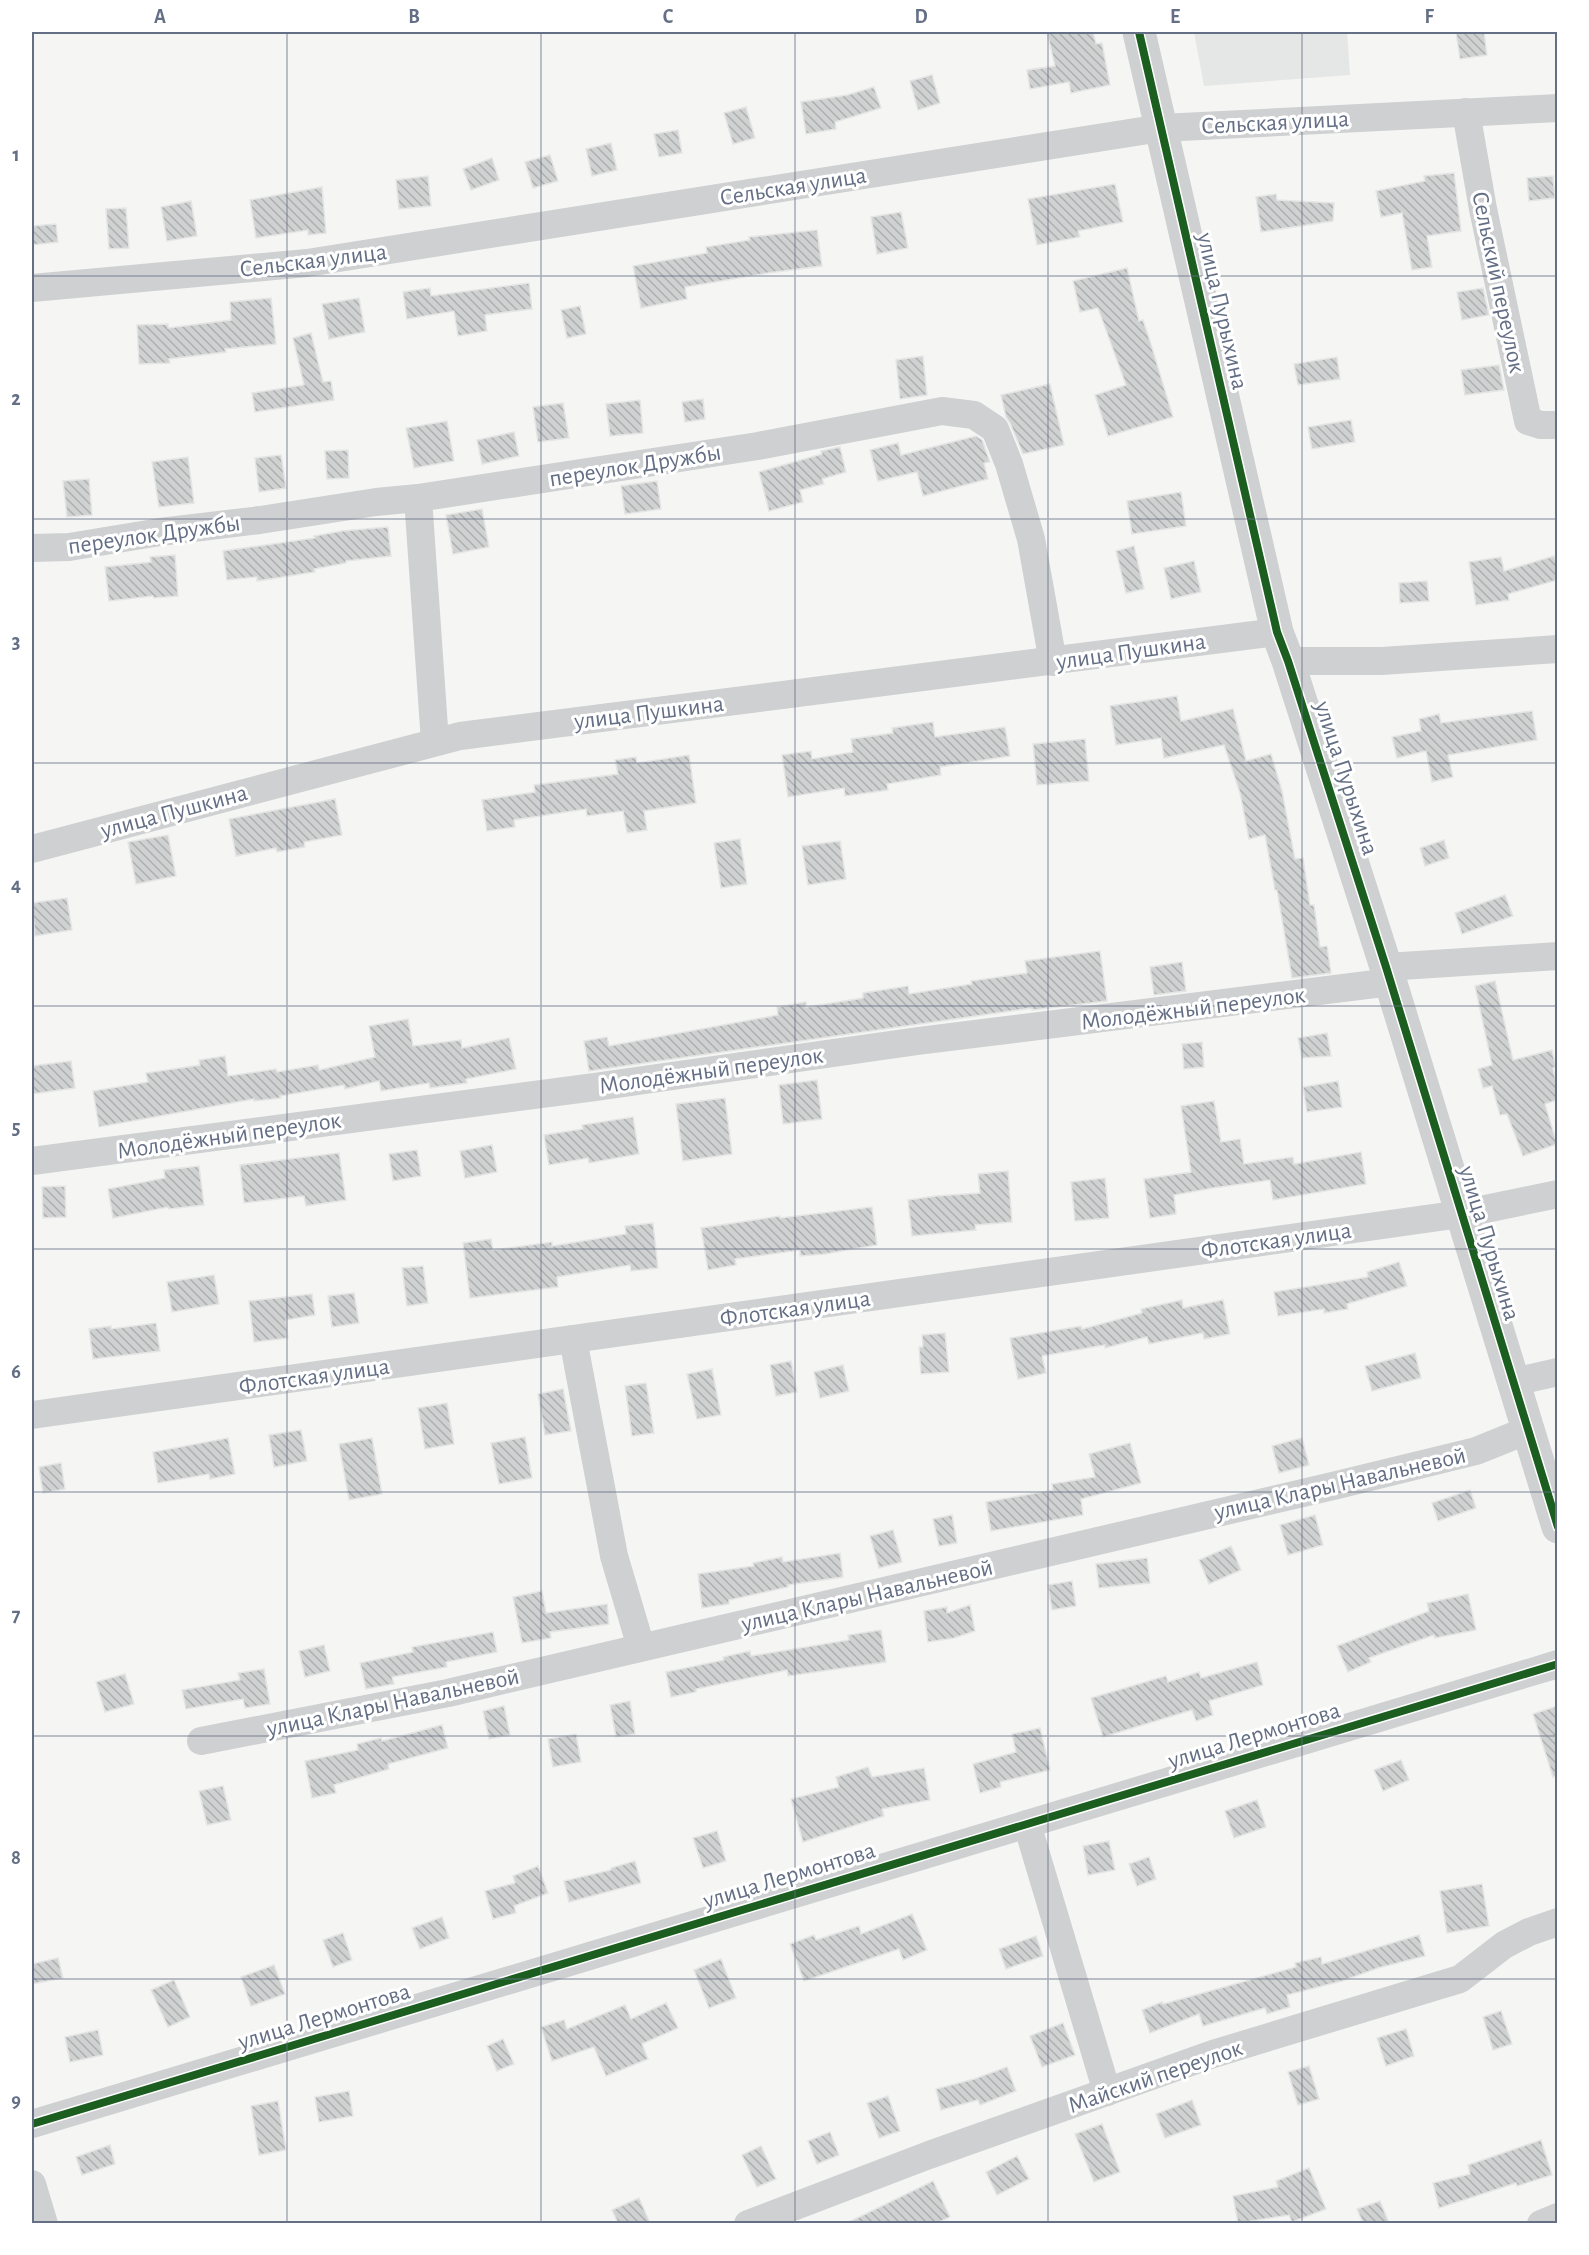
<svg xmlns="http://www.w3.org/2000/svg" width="1589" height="2255" viewBox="0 0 1589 2255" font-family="'Alegreya Sans',sans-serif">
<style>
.built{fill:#e5e6e6}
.building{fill:url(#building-back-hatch);stroke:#e4e5e4;stroke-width:1.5}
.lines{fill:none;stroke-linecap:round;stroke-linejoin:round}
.minor{stroke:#cfd0d1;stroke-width:28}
.tertiary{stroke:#cfd0d1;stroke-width:33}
.cycleway-casing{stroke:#fff;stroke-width:11}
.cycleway{stroke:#1b5e20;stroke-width:8}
.grid{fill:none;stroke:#646f85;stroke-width:1.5;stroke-opacity:0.55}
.labels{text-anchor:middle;stroke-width:6;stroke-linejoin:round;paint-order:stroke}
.street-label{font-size:24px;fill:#646f85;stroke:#fff}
.neatline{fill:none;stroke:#646f85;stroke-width:2}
.grid-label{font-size:20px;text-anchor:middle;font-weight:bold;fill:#646f85}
</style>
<defs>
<pattern id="building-back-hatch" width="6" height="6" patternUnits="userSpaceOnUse" patternTransform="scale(1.5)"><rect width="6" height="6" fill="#d0d2d2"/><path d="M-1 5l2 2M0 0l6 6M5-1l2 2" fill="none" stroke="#acafb0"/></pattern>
</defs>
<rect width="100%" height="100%" fill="#f5f6f4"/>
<path class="built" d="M1194,32H1347L1350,75L1204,86Z"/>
<g class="building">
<path d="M1047,32H1093L1096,44L1102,43L1110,85L1071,93L1069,82L1030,89L1027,70L1055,66Z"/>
<path d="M1456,32H1484L1487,55L1460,59Z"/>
<path d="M932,75L940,103L918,110L910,81Z"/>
<path d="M874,87L881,108L835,122L836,129L806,134L801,102L847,95Z"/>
<path d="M746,107L755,138L733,144L724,113Z"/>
<path d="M678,130L682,153L659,157L654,134Z"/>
<path d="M611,143L617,170L592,176L586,149Z"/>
<path d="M550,155L558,181L533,188L525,162Z"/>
<path d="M492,158L499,180L471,190L463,169Z"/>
<path d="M1454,173L1461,231L1427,236L1432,267L1412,270L1402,213L1381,217L1376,191L1425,181L1424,176Z"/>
<path d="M428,176L431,206L399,209L396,180Z"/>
<path d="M1553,176L1555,198L1529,201L1527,178Z"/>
<path d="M1115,184L1123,222L1078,231L1080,237L1037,245L1028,199Z"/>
<path d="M322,187L326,233L308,235V230L256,238L250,200Z"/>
<path d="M1276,194L1277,200L1334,203L1333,221L1261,232L1256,197Z"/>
<path d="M191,201L197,236L167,241L161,207Z"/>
<path d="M126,208L129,248L109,249L106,209Z"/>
<path d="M901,212L908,248L877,254L871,217Z"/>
<path d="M56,224L58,242L32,245V226Z"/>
<path d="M817,230L822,266L768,273L685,287L687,299L641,308L633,266L707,253L706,247L750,240L749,237Z"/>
<path d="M1127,268L1139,321L1143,320L1150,341L1173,417L1108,436L1095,395L1126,385L1098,308L1080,312L1073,281Z"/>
<path d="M529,283L532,309L485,315L487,331L458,336L454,311L407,319L403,292L430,288L431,296Z"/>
<path d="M1483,288L1489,315L1462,320L1457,292Z"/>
<path d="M271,298L276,344L225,349L226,352L169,359L170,363L139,364L137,325L168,324V328L231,320L230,302Z"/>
<path d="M359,298L365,332L329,339L322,304Z"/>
<path d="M580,306L586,334L567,338L561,310Z"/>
<path d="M311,333L323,382L331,381L334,400L255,412L252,393L304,385L293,338Z"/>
<path d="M923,356L927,395L900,399L896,360Z"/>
<path d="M1337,357L1340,379L1298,385L1294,364Z"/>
<path d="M1499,365L1504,390L1465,395L1461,370Z"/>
<path d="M1050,384L1064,445L1023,454L1010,423L1006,417L1001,395Z"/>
<path d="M703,399L705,419L685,422L682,402Z"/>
<path d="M640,400L643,433L610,436L606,404Z"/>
<path d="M563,403L569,438L538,442L533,407Z"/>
<path d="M1351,420L1355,442L1312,449L1308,427Z"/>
<path d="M447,421L454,461L414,468L406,428Z"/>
<path d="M514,432L519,456L482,464L477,440Z"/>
<path d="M976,436L982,440L990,462L984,463L988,479L923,496L917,472L878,481L870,450L898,443L901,455Z"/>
<path d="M840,447L846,472L822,479L824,484L800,490L803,502L769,511L759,472L822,454L821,451Z"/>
<path d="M348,450L349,478L327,479L325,451Z"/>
<path d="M281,455L286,488L259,492L255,458Z"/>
<path d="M188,457L194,503L159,507L152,462Z"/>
<path d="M89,479L92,515L67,517L63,481Z"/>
<path d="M657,481L661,509L625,514L621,486Z"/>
<path d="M1181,492L1186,526L1132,534L1127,501Z"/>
<path d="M482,509L489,547L453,554L446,515Z"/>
<path d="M388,527L391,556L346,561V563L314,569L315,572L257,581V577L227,580L223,551L315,538L314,536L342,531Z"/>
<path d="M1134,546L1144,589L1126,593L1116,551Z"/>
<path d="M175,555L178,596L154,598L153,596L109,601L105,567L151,562L150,557Z"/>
<path d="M1554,556L1557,566V580L1508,594L1509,600L1476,605L1469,562L1501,557L1504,571Z"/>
<path d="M1194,561L1201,592L1171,599L1164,568Z"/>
<path d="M1427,581L1429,601L1400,603L1399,583Z"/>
<path d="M1177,696L1181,721L1233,709L1246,761L1271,754L1282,791L1295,859L1303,858L1310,905H1314L1320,947L1327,946L1331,973L1292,978L1277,890H1275L1265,835L1249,839L1240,793L1224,745L1164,758L1161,738L1116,745L1110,706Z"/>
<path d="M1532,711L1537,740L1448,755L1453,777L1432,782L1426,751L1397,758L1392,737L1421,731L1419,719L1439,714L1441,723Z"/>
<path d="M933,722L935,737L1005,727L1010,756L940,767L941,775L887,784L888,790L845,796L844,788L788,797L782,755L811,751L812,759L853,752L851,739L893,733L892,728Z"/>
<path d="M1085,739L1089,781L1037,785L1033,744Z"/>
<path d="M689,755L696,803L644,811L647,830L627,833L623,811L587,816L586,809L514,820L515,827L487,831L482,800L535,792L534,785L618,774L615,760L636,757L637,763Z"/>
<path d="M335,799L342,835L304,842L305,847L277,852L276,848L236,856L229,819Z"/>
<path d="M168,835L176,876L136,884L128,842Z"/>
<path d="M740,839L747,884L721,888L714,843Z"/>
<path d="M1444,840L1449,858L1425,866L1420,848Z"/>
<path d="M840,841L846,879L808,885L802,846Z"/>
<path d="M1505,895L1513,916L1462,934L1455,913Z"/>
<path d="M67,898L72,930L35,936L32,903Z"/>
<path d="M1100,951L1107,1001L1032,1010V1008L589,1071L584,1041L607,1037L609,1046L778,1015L777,1007L806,1002V1007L863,998V993L908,986L909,994L972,984L971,981L1027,973L1025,961Z"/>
<path d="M1182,962L1186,991L1154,995L1150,967Z"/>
<path d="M1495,981L1513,1060L1552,1050L1556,1067L1553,1068L1557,1086V1100L1545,1104L1557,1144L1523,1156L1507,1114L1500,1115L1492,1086L1483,1088L1478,1069L1492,1065L1475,986Z"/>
<path d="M408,1019L413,1046L461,1040L462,1048L509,1038L516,1069L466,1079L467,1083L430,1088L429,1083L381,1091L379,1081L345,1089L344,1085L280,1096L281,1098L254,1101V1099L99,1127L93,1091L148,1082L146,1073L200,1065L199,1060L225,1056L228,1076L276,1069L277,1072L318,1065L319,1070L375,1057L369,1026Z"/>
<path d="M1327,1033L1331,1056L1302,1058L1298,1038Z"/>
<path d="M1202,1042L1204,1067L1184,1069L1182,1044Z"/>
<path d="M71,1061L75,1088L32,1094V1066Z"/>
<path d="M817,1080L822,1119L783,1124L779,1085Z"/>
<path d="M1338,1081L1342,1107L1307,1112L1303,1087Z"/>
<path d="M725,1098L732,1154L683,1161L676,1104Z"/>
<path d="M1214,1101L1221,1142L1240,1139L1244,1164L1293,1157L1294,1164L1361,1152L1366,1184L1273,1200L1270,1180L1213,1188L1174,1195L1176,1214L1150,1218L1144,1179L1191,1172L1181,1106Z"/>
<path d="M633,1117L639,1154L589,1163L588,1158L549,1165L544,1135L583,1129L582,1125Z"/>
<path d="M492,1145L497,1172L465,1178L460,1151Z"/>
<path d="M417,1150L421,1176L393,1181L389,1154Z"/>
<path d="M339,1153L346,1200L306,1206L304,1196L244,1203L240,1165Z"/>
<path d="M199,1166L204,1205L169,1209L168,1207L113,1218L108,1189L165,1178L164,1170Z"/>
<path d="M1008,1171L1012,1222L975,1225L976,1230L912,1236L908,1200L936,1196L980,1193L978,1174Z"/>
<path d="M1105,1178L1109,1218L1075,1221L1071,1182Z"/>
<path d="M65,1186L66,1217L43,1218L42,1187Z"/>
<path d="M872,1207L877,1245L825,1254L800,1256V1250L735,1259L736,1265L708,1270L701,1228L780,1216V1218Z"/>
<path d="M653,1223L658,1268L631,1271L630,1265L557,1277L558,1287L470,1298L463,1243L491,1239L493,1250L552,1242V1246L626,1234L625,1226Z"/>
<path d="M1399,1262L1407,1286L1347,1304L1348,1309L1324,1313V1309L1278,1316L1274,1292L1368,1277L1367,1272Z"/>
<path d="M423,1266L428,1303L407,1306L402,1268Z"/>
<path d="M214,1275L219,1304L172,1312L167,1282Z"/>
<path d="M354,1293L359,1323L332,1327L328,1296Z"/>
<path d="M312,1294L315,1315L286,1320L288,1338L254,1342L249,1301Z"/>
<path d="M1182,1300L1183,1308L1223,1300L1230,1334L1204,1339L1203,1333L1149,1344L1147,1337L1105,1348V1345L1042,1356L1046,1373L1018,1379L1010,1338L1081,1326L1082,1329L1142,1313L1141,1309Z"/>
<path d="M156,1323L160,1351L93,1359L89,1329L111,1326V1329Z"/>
<path d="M945,1333L949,1372L921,1374L919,1347H923L922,1335Z"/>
<path d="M1415,1353L1421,1378L1372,1391L1365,1366Z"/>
<path d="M791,1361L797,1392L776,1396L770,1365Z"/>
<path d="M843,1365L849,1391L820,1398L814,1372Z"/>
<path d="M712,1369L721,1415L697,1419L687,1374Z"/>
<path d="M646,1383L654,1433L632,1436L625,1386Z"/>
<path d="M563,1389L571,1431L545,1435L538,1394Z"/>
<path d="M447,1403L454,1444L425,1449L418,1408Z"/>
<path d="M301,1430L307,1461L274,1467L269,1435Z"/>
<path d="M525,1437L532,1478L499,1484L491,1443Z"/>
<path d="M228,1438L235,1474L210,1479L209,1474L158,1483L153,1452Z"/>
<path d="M372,1438L382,1494L349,1500L339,1444Z"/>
<path d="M1302,1438L1309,1465L1279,1473L1272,1446Z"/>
<path d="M1130,1443L1141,1483L1081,1499L1083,1515L991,1531L986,1502L1053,1490L1052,1484L1095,1477L1089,1454Z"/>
<path d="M61,1463L65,1489L43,1493L39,1467Z"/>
<path d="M1470,1490L1476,1508L1438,1521L1432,1503Z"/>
<path d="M952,1515L957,1543L939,1546L933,1519Z"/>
<path d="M1315,1515L1323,1545L1288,1555L1280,1525Z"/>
<path d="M893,1530L902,1562L879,1568L870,1536Z"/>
<path d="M1231,1546L1241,1570L1209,1584L1199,1560Z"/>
<path d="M840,1553L843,1577L788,1585V1587L729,1600V1604L702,1608L698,1574L754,1566L753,1563L782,1557L783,1562Z"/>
<path d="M1147,1558L1150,1583L1099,1588L1096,1564Z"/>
<path d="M1072,1581L1076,1606L1052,1610L1048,1585Z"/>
<path d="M542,1591L546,1613L607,1604L609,1624L550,1632L551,1638L522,1643L513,1597Z"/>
<path d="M1468,1594L1476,1630L1435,1638L1434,1635L1369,1658L1371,1662L1348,1672L1337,1646L1429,1611L1427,1603Z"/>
<path d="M970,1605L975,1631L954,1638L928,1642L924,1611L947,1607V1613Z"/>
<path d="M881,1630L886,1662L788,1676L787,1670L696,1689V1692L671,1697L666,1672L724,1660L723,1657L750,1651L751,1656L849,1640L848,1635Z"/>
<path d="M493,1632L497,1652L446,1662L447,1667L392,1677L394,1684L366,1689L360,1663L413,1652L412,1647Z"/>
<path d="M324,1645L330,1671L305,1677L299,1651Z"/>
<path d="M1257,1662L1263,1685L1209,1701L1213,1715L1196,1721L1192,1710L1103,1737L1091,1698L1166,1676L1168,1682L1199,1672L1201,1678Z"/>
<path d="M264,1669L270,1704L245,1708L243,1699L186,1709L182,1690L240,1680L238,1673Z"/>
<path d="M125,1674L134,1704L105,1712L96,1682Z"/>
<path d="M630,1701L635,1734L616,1737L610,1705Z"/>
<path d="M504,1706L510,1735L489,1739L483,1711Z"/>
<path d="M1557,1706V1776L1553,1777L1533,1714Z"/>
<path d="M442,1725L448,1748L388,1764L389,1769L334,1785L336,1793L312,1798L305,1761L358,1750L357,1744L381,1738L382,1741Z"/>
<path d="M1040,1728L1050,1770L1000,1782L1001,1787L980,1793L973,1764L1016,1752L1012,1734Z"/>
<path d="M576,1734L581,1762L553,1767L548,1739Z"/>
<path d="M1401,1760L1409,1780L1383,1791L1374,1770Z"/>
<path d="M868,1767L872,1777L924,1768L930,1800L882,1809L884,1816L803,1842L791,1799L839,1787L836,1777Z"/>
<path d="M223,1786L231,1820L207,1825L199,1791Z"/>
<path d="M1257,1800L1266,1827L1234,1838L1225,1811Z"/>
<path d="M717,1831L726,1861L703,1868L693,1838Z"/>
<path d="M1109,1841L1115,1870L1088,1875L1083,1846Z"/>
<path d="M1149,1857L1156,1879L1137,1886L1129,1864Z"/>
<path d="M635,1861L641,1883L569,1902L564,1881L611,1870V1868Z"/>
<path d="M538,1866L548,1893L514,1906L516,1913L493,1919L485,1891L515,1883L513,1876Z"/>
<path d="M1482,1884L1489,1926L1447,1933L1440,1891Z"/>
<path d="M912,1914L927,1950L903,1960L899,1949L804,1981L790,1944L814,1935L816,1940L859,1926L861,1934Z"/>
<path d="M442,1917L449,1938L420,1949L412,1928Z"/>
<path d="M343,1933L352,1960L333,1967L323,1940Z"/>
<path d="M1419,1935L1425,1956L1378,1968L1342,1981L1287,1995L1290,2007L1267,2014L1265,2008L1203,2026L1199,2014L1150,2033L1142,2010L1162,2002L1163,2004L1296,1967L1295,1963L1321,1957L1322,1964Z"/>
<path d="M1036,1936L1043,1956L1006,1969L999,1949Z"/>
<path d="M58,1958L63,1978L32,1984V1964Z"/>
<path d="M721,1959L736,1998L709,2008L694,1970Z"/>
<path d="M274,1965L285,1994L251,2006L241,1977Z"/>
<path d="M174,1980L190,2017L168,2027L151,1990Z"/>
<path d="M666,2003L678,2028L642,2044L648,2059L606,2076L594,2047L552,2061L541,2027L564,2020L567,2029L625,2005L631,2019Z"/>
<path d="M1501,2011L1512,2044L1493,2050L1483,2017Z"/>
<path d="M1063,2023L1075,2055L1042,2067L1030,2036Z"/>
<path d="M1406,2029L1414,2056L1386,2066L1377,2038Z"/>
<path d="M98,2030L103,2055L70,2062L65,2037Z"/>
<path d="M503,2039L514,2064L497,2071L487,2046Z"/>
<path d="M1309,2066L1319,2099L1298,2105L1288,2072Z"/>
<path d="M1007,2067L1016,2091L980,2105L978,2100L941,2110L936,2089L974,2079Z"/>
<path d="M349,2091L353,2116L319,2122L315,2097Z"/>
<path d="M888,2096L900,2131L879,2138L867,2103Z"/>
<path d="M1192,2100L1201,2125L1165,2138L1156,2114Z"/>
<path d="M278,2101L286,2150L259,2155L251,2106Z"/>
<path d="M1102,2124L1120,2172L1094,2182L1075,2134Z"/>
<path d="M830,2132L839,2155L817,2164L808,2141Z"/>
<path d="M1541,2140L1552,2175L1517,2186L1516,2183L1439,2208L1433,2183L1470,2174L1468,2165Z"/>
<path d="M110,2145L115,2164L82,2175L76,2157Z"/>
<path d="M761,2146L776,2179L757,2187L742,2155Z"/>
<path d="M1017,2156L1029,2179L997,2195L986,2172Z"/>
<path d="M1309,2168L1326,2209L1292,2222L1289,2215L1238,2223L1233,2196L1278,2187L1276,2181Z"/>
<path d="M933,2181L950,2217L937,2223H847Z"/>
<path d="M639,2198L650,2223H618L612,2210Z"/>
<path d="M1380,2201L1389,2223H1363L1357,2209Z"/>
</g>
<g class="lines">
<g class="minor">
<path d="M1466,112L1483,209L1528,421L1541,425H1558"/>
<path d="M32,288L307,263L1161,128L1558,108"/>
<path d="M418,498L435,742"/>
<path d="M32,548L69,547L160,532L260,520L376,502L418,498L758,446L942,411L974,415L995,429L1009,464L1031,539L1053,662"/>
<path d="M1288,661H1382L1558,649"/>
<path d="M32,849L460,736L1277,632"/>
<path d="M1386,967L1558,956"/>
<path d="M32,1161L595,1087L918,1041L1391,982"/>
<path d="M573,1339L614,1556L641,1647"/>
<path d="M1513,1382L1558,1372"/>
<path d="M32,1415L1461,1214L1558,1194"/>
<path d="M201,1741L448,1693L1337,1485L1476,1451L1528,1430"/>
<path d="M1027,1824L1107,2092"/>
<path d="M32,2124L1558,1664"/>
<path d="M32,2184L44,2224"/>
<path d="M748,2224L929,2155L1213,2054L1460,1979L1504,1945L1529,1932L1558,1922"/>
<path d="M1541,2224L1558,2217"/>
</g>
<path class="tertiary" d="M1139,32L1277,632L1288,661L1386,967L1558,1527"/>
<g class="cycleway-casing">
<g id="cycleway">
<path d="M1139,32L1277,632L1288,661L1386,967L1558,1527"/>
<path d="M32,2124L1558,1664"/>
</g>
</g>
<use href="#cycleway" class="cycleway"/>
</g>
<path class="grid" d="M287,32V2224M541,32V2224M795,32V2224M1048,32V2224M1302,32V2224M32,276H1558M32,519H1558M32,763H1558M32,1006H1558M32,1249H1558M32,1492H1558M32,1736H1558M32,1979H1558"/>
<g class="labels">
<g class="street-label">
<text transform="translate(1275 122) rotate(-3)" y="8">Сельская улица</text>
<text transform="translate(793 186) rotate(-9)" y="8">Сельская улица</text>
<text transform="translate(313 260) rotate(-7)" y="8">Сельская улица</text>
<text transform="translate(1499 282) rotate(78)" y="8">Сельский переулок</text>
<text transform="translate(1223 311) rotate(77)" y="8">улица Пурыхина</text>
<text transform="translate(635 465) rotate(-9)" y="8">переулок Дружбы</text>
<text transform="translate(154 534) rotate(-8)" y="8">переулок Дружбы</text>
<text transform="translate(1131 651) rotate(-8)" y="8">улица Пушкина</text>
<text transform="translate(649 712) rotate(-7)" y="8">улица Пушкина</text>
<text transform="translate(1347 778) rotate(72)" y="8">улица Пурыхина</text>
<text transform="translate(174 811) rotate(-15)" y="8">улица Пушкина</text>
<text transform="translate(1193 1008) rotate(-7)" y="8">Молодёжный переулок</text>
<text transform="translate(711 1070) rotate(-8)" y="8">Молодёжный переулок</text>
<text transform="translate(229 1135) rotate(-8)" y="8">Молодёжный переулок</text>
<text transform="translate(1276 1240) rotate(-8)" y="8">Флотская улица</text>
<text transform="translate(1490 1243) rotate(73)" y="8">улица Пурыхина</text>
<text transform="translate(795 1308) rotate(-8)" y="8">Флотская улица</text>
<text transform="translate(314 1376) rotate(-8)" y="8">Флотская улица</text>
<text transform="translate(1340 1483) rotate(-13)" y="8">улица Клары Навальневой</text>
<text transform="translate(867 1595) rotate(-13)" y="8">улица Клары Навальневой</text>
<text transform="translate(393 1702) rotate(-12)" y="8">улица Клары Навальневой</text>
<text transform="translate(1254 1735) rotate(-17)" y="8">улица Лермонтова</text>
<text transform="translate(789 1875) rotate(-17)" y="8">улица Лермонтова</text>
<text transform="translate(324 2016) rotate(-17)" y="8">улица Лермонтова</text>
<text transform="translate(1155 2076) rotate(-19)" y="8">Майский переулок</text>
</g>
</g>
<rect width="1589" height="2255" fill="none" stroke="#ffffff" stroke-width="66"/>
<rect x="33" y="33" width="1523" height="2189" class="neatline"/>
<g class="grid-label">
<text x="160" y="23">A</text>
<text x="414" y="23">B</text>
<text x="668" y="23">C</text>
<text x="921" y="23">D</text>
<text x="1175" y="23">E</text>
<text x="1429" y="23">F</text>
<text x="16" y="161">1</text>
<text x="16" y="405">2</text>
<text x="16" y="648">3</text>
<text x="16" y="891">4</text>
<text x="16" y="1134">5</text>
<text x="16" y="1378">6</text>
<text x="16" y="1621">7</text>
<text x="16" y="1864">8</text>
<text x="16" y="2107">9</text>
</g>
</svg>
